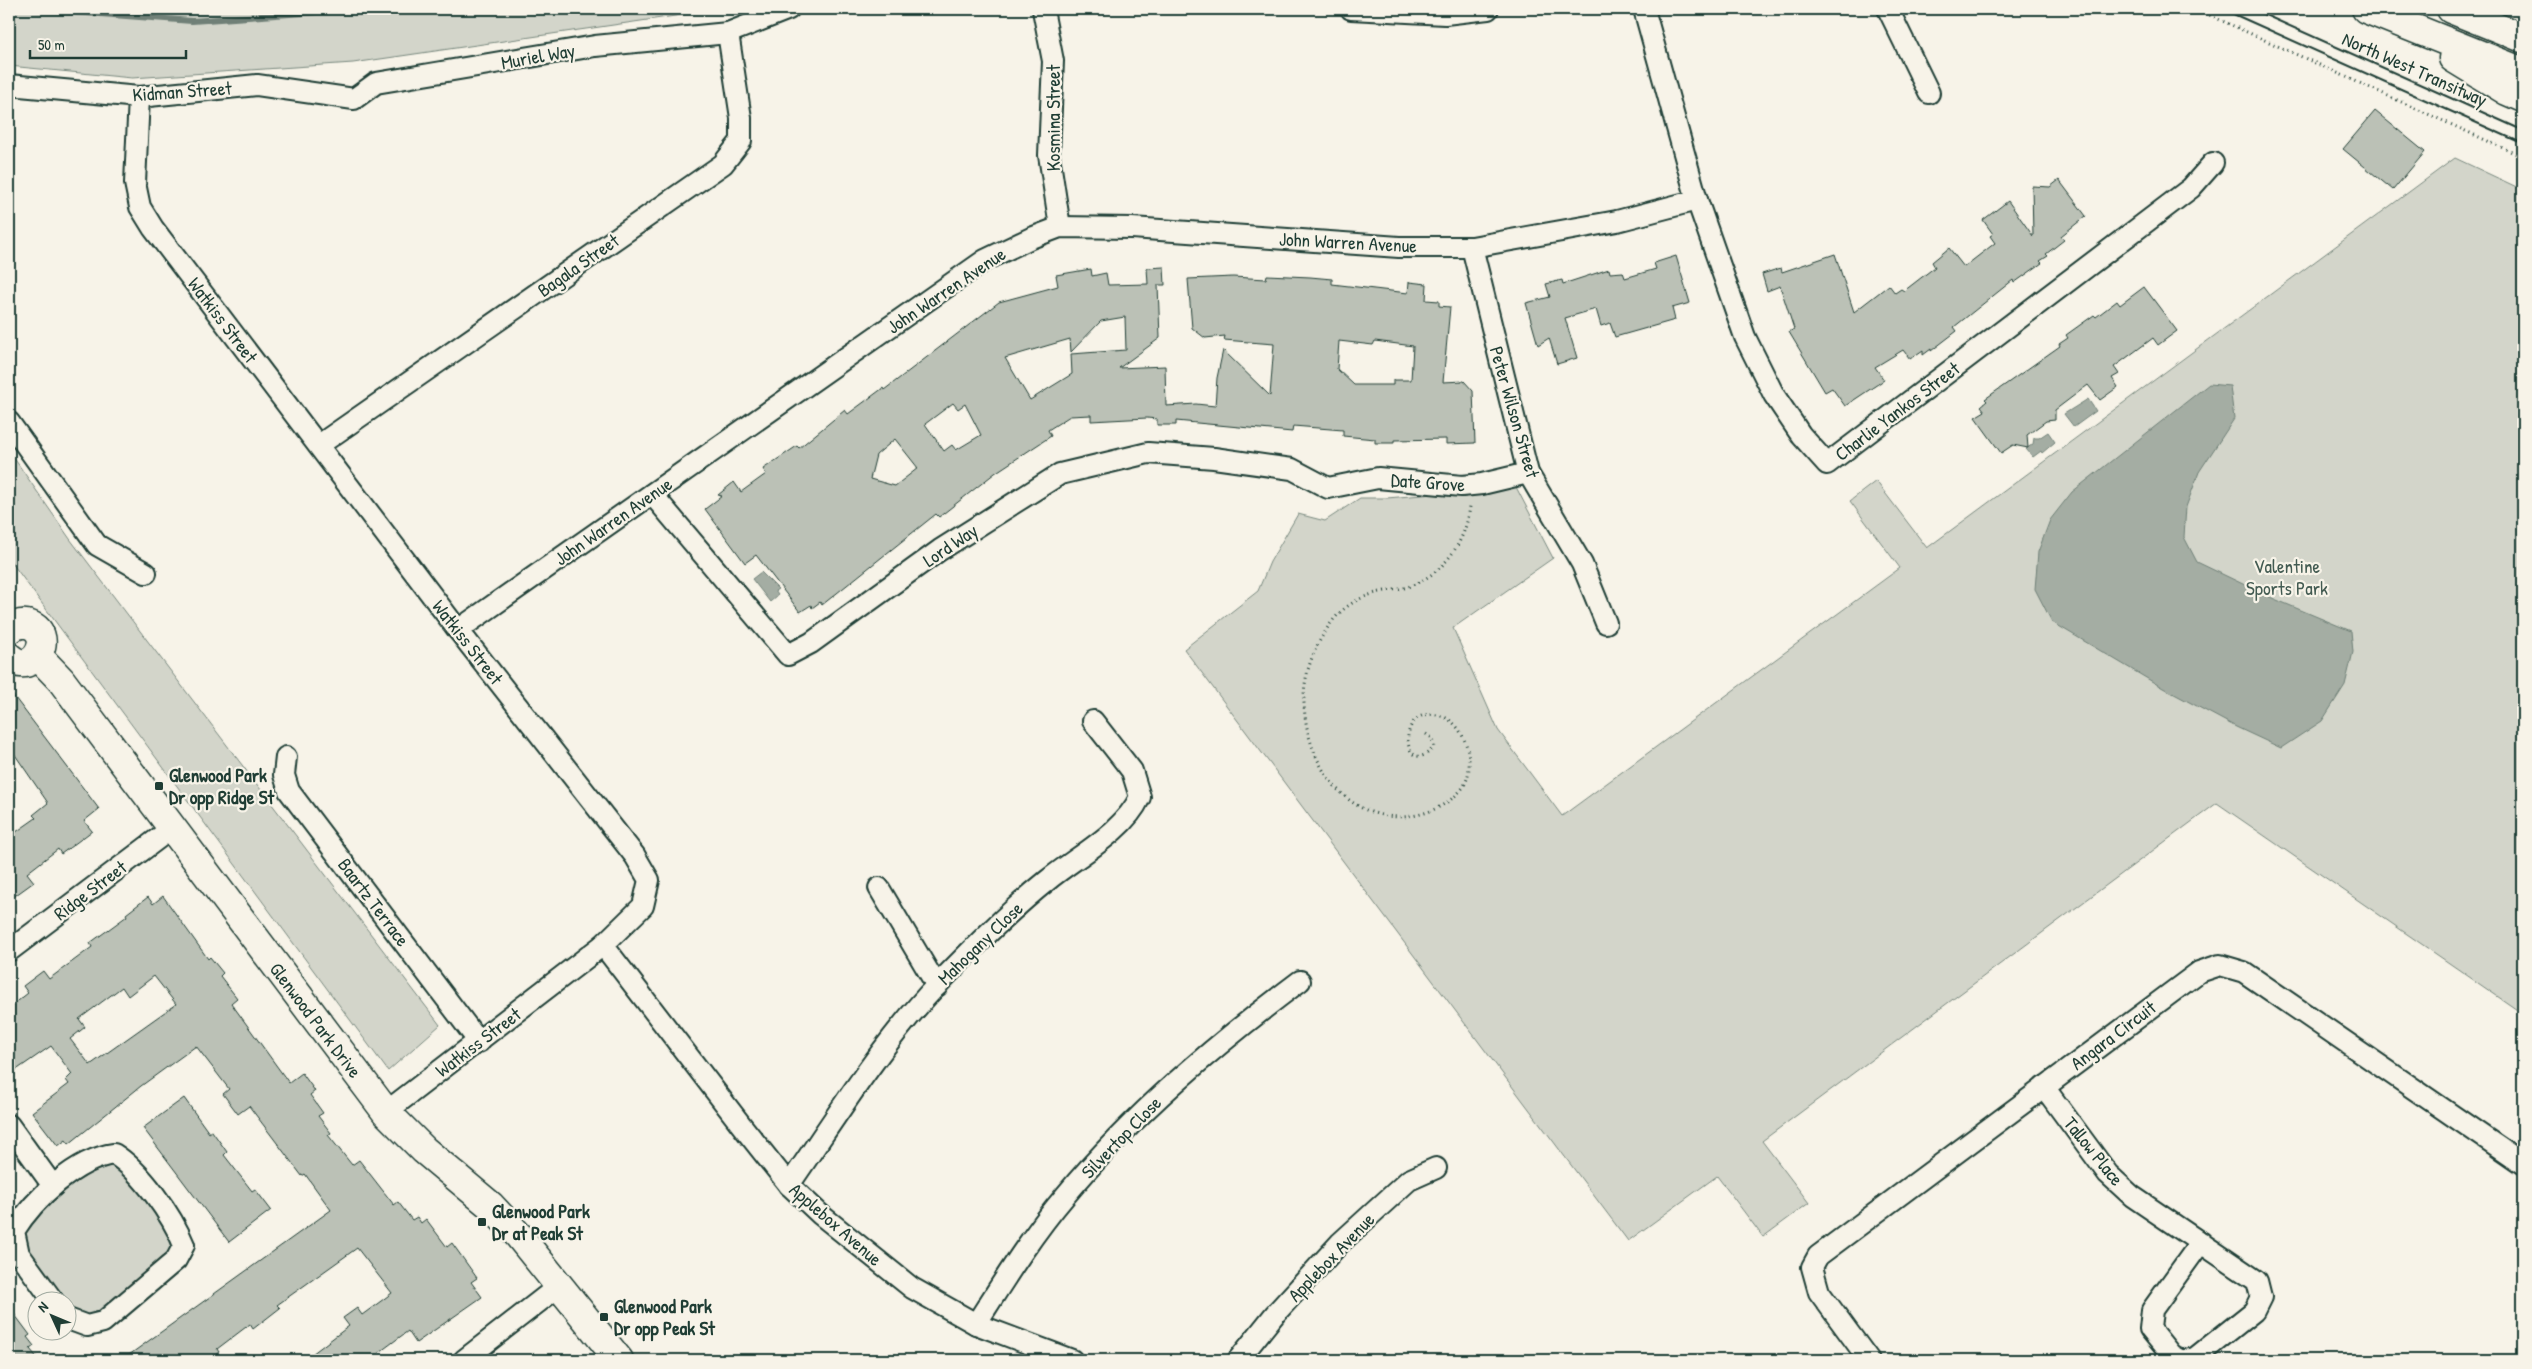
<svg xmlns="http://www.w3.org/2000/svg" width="2532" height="1369" viewBox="0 0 2532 1369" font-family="'Patrick Hand',sans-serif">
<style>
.green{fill:#d3d5ca;stroke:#79897f}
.water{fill:#a4ada3;stroke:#6f8077}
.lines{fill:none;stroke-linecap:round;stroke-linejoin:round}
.stream{stroke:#6f8077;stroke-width:6}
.building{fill:#bbc1b6;stroke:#1f3d34;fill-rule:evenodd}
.lane-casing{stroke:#1f3d34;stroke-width:14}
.street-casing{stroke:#1f3d34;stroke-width:24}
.secondary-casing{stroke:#1f3d34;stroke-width:31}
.highway-casing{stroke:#1f3d34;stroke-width:31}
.path{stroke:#1f3d34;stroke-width:3;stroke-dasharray:1 4;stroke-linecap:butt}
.lane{stroke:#f7f3e8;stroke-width:10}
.street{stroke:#f7f3e8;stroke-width:20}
.secondary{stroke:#f7f3e8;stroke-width:28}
.highway{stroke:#f7f3e8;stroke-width:28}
.poi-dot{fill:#1f3d34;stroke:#f7f3e8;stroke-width:2}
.labels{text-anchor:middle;stroke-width:4.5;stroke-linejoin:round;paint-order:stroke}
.street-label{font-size:19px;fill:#1f3d34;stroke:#f7f3e8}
.park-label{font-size:19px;fill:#435b52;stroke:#f7f3e8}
.poi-label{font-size:19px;font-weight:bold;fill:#1f3d34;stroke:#f7f3e8;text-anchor:start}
</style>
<rect width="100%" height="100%" fill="#f7f3e8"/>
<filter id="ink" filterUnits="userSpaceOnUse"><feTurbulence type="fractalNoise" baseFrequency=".02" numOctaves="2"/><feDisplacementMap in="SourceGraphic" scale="10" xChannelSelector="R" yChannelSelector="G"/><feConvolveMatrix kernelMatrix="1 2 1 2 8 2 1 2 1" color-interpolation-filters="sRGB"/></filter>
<g filter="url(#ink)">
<g class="green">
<path d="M9,9H723L353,63L132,78L9,66Z"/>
<path d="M2455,158L2523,190V1014L2217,803L1762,1141L1809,1203L1763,1237L1717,1176L1628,1241L1184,649L1258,591L1270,562L1298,514L1325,521L1360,498H1387L1516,487L1553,558L1453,628L1498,730L1562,816L1900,568L1850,501L1876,481L1927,548Z"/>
<path d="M9,451L70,539L440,1025L388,1071L9,559Z"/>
<path d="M114,1154L184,1245L103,1322L68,1319V1302L54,1301L19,1254L25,1213Z"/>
</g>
<g class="water">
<path d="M2209,384L2230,386L2234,419L2199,472L2186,507L2184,537L2197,562L2272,598L2351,631L2353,652L2345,685L2322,721L2281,748L2236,727L2163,688L2052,622L2035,589L2038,552L2050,520L2072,492Z"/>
<path d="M2088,399L2096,411L2074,427L2064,414Z"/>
<path d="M2048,432L2055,442L2042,453L2041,451L2033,457L2026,449L2033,444L2034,438H2039Z"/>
<path d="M761,572L778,589L775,591L778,595L770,602L752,579Z"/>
</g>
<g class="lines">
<path class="stream" d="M34,9L192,21L359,9"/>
</g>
<g class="building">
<path d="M2375,111L2425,152L2393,190L2343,149Z"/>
<path d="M2059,180L2086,216L2061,236L2064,240L2046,254L2048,256L2040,261L2042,263L2014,283L2013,280L1954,327L1957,331L1931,351V349L1923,355V350L1910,359L1903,350L1875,367L1884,380L1845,406L1832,388L1825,392L1789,332L1794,329L1780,286L1767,291L1762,274L1781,268L1782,272L1835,254L1854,312L1889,285L1895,293L1901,289L1904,291L1935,267L1932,262L1949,248L1964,267L1995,243L1990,236L1993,234L1983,220L2008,201L2033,236L2032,186L2050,187Z"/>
<path d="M1676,256L1690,303L1672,308L1675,320L1615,337L1610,323L1601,326L1596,309L1565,318L1577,358L1557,364L1549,338L1538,345L1526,303L1550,297L1546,284L1562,280L1563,284L1609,269L1610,273L1623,272L1625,278L1656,269L1654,263Z"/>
<path d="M1164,267L1165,285H1158L1160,338L1119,368L1165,366L1166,406L1196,404L1215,406L1217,378L1223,350L1270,396L1274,344L1224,340L1225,336L1205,338L1192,328L1188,279L1233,277L1266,279L1267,275L1310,277L1332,279V284L1408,293L1409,282L1427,284L1426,300L1439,301V306L1450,307L1443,382L1464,381L1473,391L1475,443L1446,444V439L1394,440V443H1375V439L1343,436V430L1293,426L1292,432L1176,421V425H1157V419L1147,418L1091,421V415L1070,416L1048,430L1051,436L995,473L939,517L936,514L822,605L820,602L812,608L811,605L800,612L756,555L745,563L705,509L722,496L718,495L734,482L741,492L766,474L763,469L797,446L799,448L845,410L848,414L883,388L884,390L999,302L1058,286L1056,275L1091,269L1092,276L1106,273L1108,285L1148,284L1147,268ZM1125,317L1126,350L1071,354L1072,374L1030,400L1005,358L1070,339L1071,352L1101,321ZM1339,341L1373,345L1375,341L1413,346L1411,380H1393V385H1354L1337,369ZM953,403L958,409L965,404L981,435L956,450L952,445L944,451L925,424ZM895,439L918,468L895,486L870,479L876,455Z"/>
<path d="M2144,287L2177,331L2158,345L2153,338L2114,367L2119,374L2112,378L2118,387L2100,400L2088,385L2055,410V420L2046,421L2027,435L2028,448L2013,445L2001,453L1975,417L1985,411L1981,406L1987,401L1985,399L2060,346L2059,344L2068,338L2066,335L2094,315L2096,317L2117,301L2120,305Z"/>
<path d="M9,690L99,809L84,821L92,831L61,854L58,849L27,873L34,882L9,900V837L36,818L33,815L48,803L9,746Z"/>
<path d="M163,896L208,959L210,957L223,973L220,976L237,998L231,1003L289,1083L302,1073L315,1091L310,1095L323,1113L318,1116L331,1133L328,1135L352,1165L359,1160L394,1205L398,1202L412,1220L417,1217L421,1223L426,1219L447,1247L452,1243L477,1278L471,1282L482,1297L416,1343L408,1331L369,1360H304L349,1326L343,1318L357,1308L362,1315L392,1293L357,1248L277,1305L280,1308L253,1329L250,1324L217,1349L219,1352L209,1360H122L331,1210L305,1174L302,1176L249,1106L238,1114L223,1094L229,1089L196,1046L141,1086L69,1144L66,1140L58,1146L32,1112L69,1084L66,1080L72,1074L51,1046L9,1075V1008L28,993L23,986L43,971L49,979L92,947L90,943L127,916L126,914L148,897L153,904ZM154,976L176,1004L90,1065L70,1039L85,1027L79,1019L122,987L128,996Z"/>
<path d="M184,1098L209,1133L212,1131L227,1152L224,1155L252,1191L255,1189L271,1210L229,1242L143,1128Z"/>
<path d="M9,1307L30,1335L27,1337L34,1346L30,1349L39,1360H9Z"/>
</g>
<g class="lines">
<g class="lane-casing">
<path id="lane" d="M2237,9L2523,137"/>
</g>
<g class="street-casing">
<g id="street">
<path d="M1351,9L1445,14L1488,9"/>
<path d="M1644,9L1697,200L1745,337L1774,395L1801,435L1827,464L2191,188L2213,163"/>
<path d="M1888,9L1929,93"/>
<path d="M1043,10L1053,61L1049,155L1060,227"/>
<path d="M9,85L139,97L257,85L354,99L376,83L595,46L728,33L789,9"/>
<path d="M139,97L135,183L140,207L153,228L458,630L635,856L649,880L643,906L603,945L386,1112"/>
<path d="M1472,247L1528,473L1582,564L1606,623"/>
<path d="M9,422L97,545L146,573"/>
<path d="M319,445L723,164L741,141V118L728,33"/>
<path d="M652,494L788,655L811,643L940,550L1060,474L1148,453L1214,458L1292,469L1328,488L1378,478L1462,486L1482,484L1528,473"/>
<path d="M458,630L985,260L1031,238L1060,227L1132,228L1399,247H1472L1617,221L1697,200"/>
<path d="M286,757L284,775L289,791L479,1042"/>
<path d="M879,888L937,986"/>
<path d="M603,945L742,1126L789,1185L821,1215L912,1288L976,1324L1072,1360"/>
<path d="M9,951L172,828"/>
<path d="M2044,1087L2108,1174L2132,1196L2257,1281L2261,1297L2254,1311L2195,1358L2185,1360"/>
<path d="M9,1125L53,1186"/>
<path d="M789,1185C836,1117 881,1044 938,984C973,948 1009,911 1048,880C1077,856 1124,832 1140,797L1132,771L1093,721"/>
<path d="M54,1302L19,1254L14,1231C34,1199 76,1159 114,1154C141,1171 172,1215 184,1245L176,1260L103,1322L87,1326L68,1319"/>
<path d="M976,1324C1004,1280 1031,1236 1065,1196C1133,1114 1215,1045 1300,981"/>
<path d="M464,1360L559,1286"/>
<path d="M1238,1360L1275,1314L1340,1243L1409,1180L1436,1168"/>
<path d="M1869,1360L1819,1292L1812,1267L1818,1256L2199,972L2220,965L2244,972L2523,1164"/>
<path d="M2180,1360L2171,1355L2150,1329L2152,1310L2201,1242"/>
</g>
</g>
<g class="secondary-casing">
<g id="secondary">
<path d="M9,630C14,626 20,623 27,624C58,632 34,680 9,657"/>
<path d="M38,656L61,680L386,1112L424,1150L491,1206L519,1236L619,1360"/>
</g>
</g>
<g class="highway-casing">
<g id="highway">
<path d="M2366,9L2523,72"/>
<path d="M2451,9L2523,38"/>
<path d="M2453,58L2507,91L2523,98"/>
</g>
</g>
<g class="path">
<path d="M2196,9L2523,157"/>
<path d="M1426,734L1432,738L1434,747C1403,783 1393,702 1441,716C1467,723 1478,770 1461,790C1449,804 1430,813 1412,816C1346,825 1306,763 1304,703C1303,678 1312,652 1325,632C1339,608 1358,596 1385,591C1393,590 1403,589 1410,586C1445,573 1466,541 1470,506"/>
</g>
<use href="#lane" class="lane"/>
<use href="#street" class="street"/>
<use href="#secondary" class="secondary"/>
<use href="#highway" class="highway"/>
</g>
</g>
<g class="poi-dot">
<rect x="154" y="781" width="10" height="10" rx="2.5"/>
<rect x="477" y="1217" width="10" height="10" rx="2.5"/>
<rect x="599" y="1312" width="10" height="10" rx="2.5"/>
</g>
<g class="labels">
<g class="street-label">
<text transform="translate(538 56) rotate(-10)" y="7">Muriel Way</text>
<text transform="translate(2415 69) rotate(24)" y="7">North West Transitway</text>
<text transform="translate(182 91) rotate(-4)" y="7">Kidman Street</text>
<text transform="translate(1053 118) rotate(-90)" y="7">Kosmina Street</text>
<text transform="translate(1348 242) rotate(3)" y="7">John Warren Avenue</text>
<text transform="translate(578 265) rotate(-35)" y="7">Bagala Street</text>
<text transform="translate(946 290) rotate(-34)" y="7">John Warren Avenue</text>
<text transform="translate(223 320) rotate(53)" y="7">Watkiss Street</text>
<text transform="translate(1897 411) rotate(-37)" y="7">Charlie Yankos Street</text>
<text transform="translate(1515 412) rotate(74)" y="7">Peter Wilson Street</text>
<text transform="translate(1428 482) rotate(4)" y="7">Date Grove</text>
<text transform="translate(613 521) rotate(-35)" y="7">John Warren Avenue</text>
<text transform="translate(950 545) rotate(-34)" y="7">Lord Way</text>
<text transform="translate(468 642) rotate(52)" y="7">Watkiss Street</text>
<text transform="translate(90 890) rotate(-37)" y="7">Ridge Street</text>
<text transform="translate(374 902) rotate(53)" y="7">Baartz Terrace</text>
<text transform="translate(980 943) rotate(-44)" y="7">Mahogany Close</text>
<text transform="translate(316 1020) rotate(53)" y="7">Glenwood Park Drive</text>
<text transform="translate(2113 1035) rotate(-37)" y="7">Angara Circuit</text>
<text transform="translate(478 1042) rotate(-37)" y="7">Watkiss Street</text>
<text transform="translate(1121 1137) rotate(-46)" y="7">Silvertop Close</text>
<text transform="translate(2094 1151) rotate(51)" y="7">Tallow Place</text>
<text transform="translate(836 1224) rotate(41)" y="7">Applebox Avenue</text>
<text transform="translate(1331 1257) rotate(-46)" y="7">Applebox Avenue</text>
</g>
<g class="park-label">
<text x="2287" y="573">Valentine<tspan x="2287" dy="22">Sports Park</tspan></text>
</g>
<g class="poi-label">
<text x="169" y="782">Glenwood Park<tspan x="169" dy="22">Dr opp Ridge St</tspan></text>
<text x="492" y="1218">Glenwood Park<tspan x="492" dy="22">Dr at Peak St</tspan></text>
<text x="614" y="1313">Glenwood Park<tspan x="614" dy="22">Dr opp Peak St</tspan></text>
</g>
</g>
<rect width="2532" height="1369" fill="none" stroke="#f7f3e8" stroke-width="30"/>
<rect x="15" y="15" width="2502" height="1339" fill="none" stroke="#1f3d34" stroke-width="2" filter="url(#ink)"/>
<g transform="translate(52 1316) rotate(314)"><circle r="24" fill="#f7f3e8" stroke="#a1aaa0"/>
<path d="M0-4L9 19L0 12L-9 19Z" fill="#1f3d34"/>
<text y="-8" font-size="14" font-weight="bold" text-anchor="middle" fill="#1f3d34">N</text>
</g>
<path d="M30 50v8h156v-8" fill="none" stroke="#1f3d34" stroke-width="2.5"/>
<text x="38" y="50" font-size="15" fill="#1f3d34" stroke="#f7f3e8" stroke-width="4" paint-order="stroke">50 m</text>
</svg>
